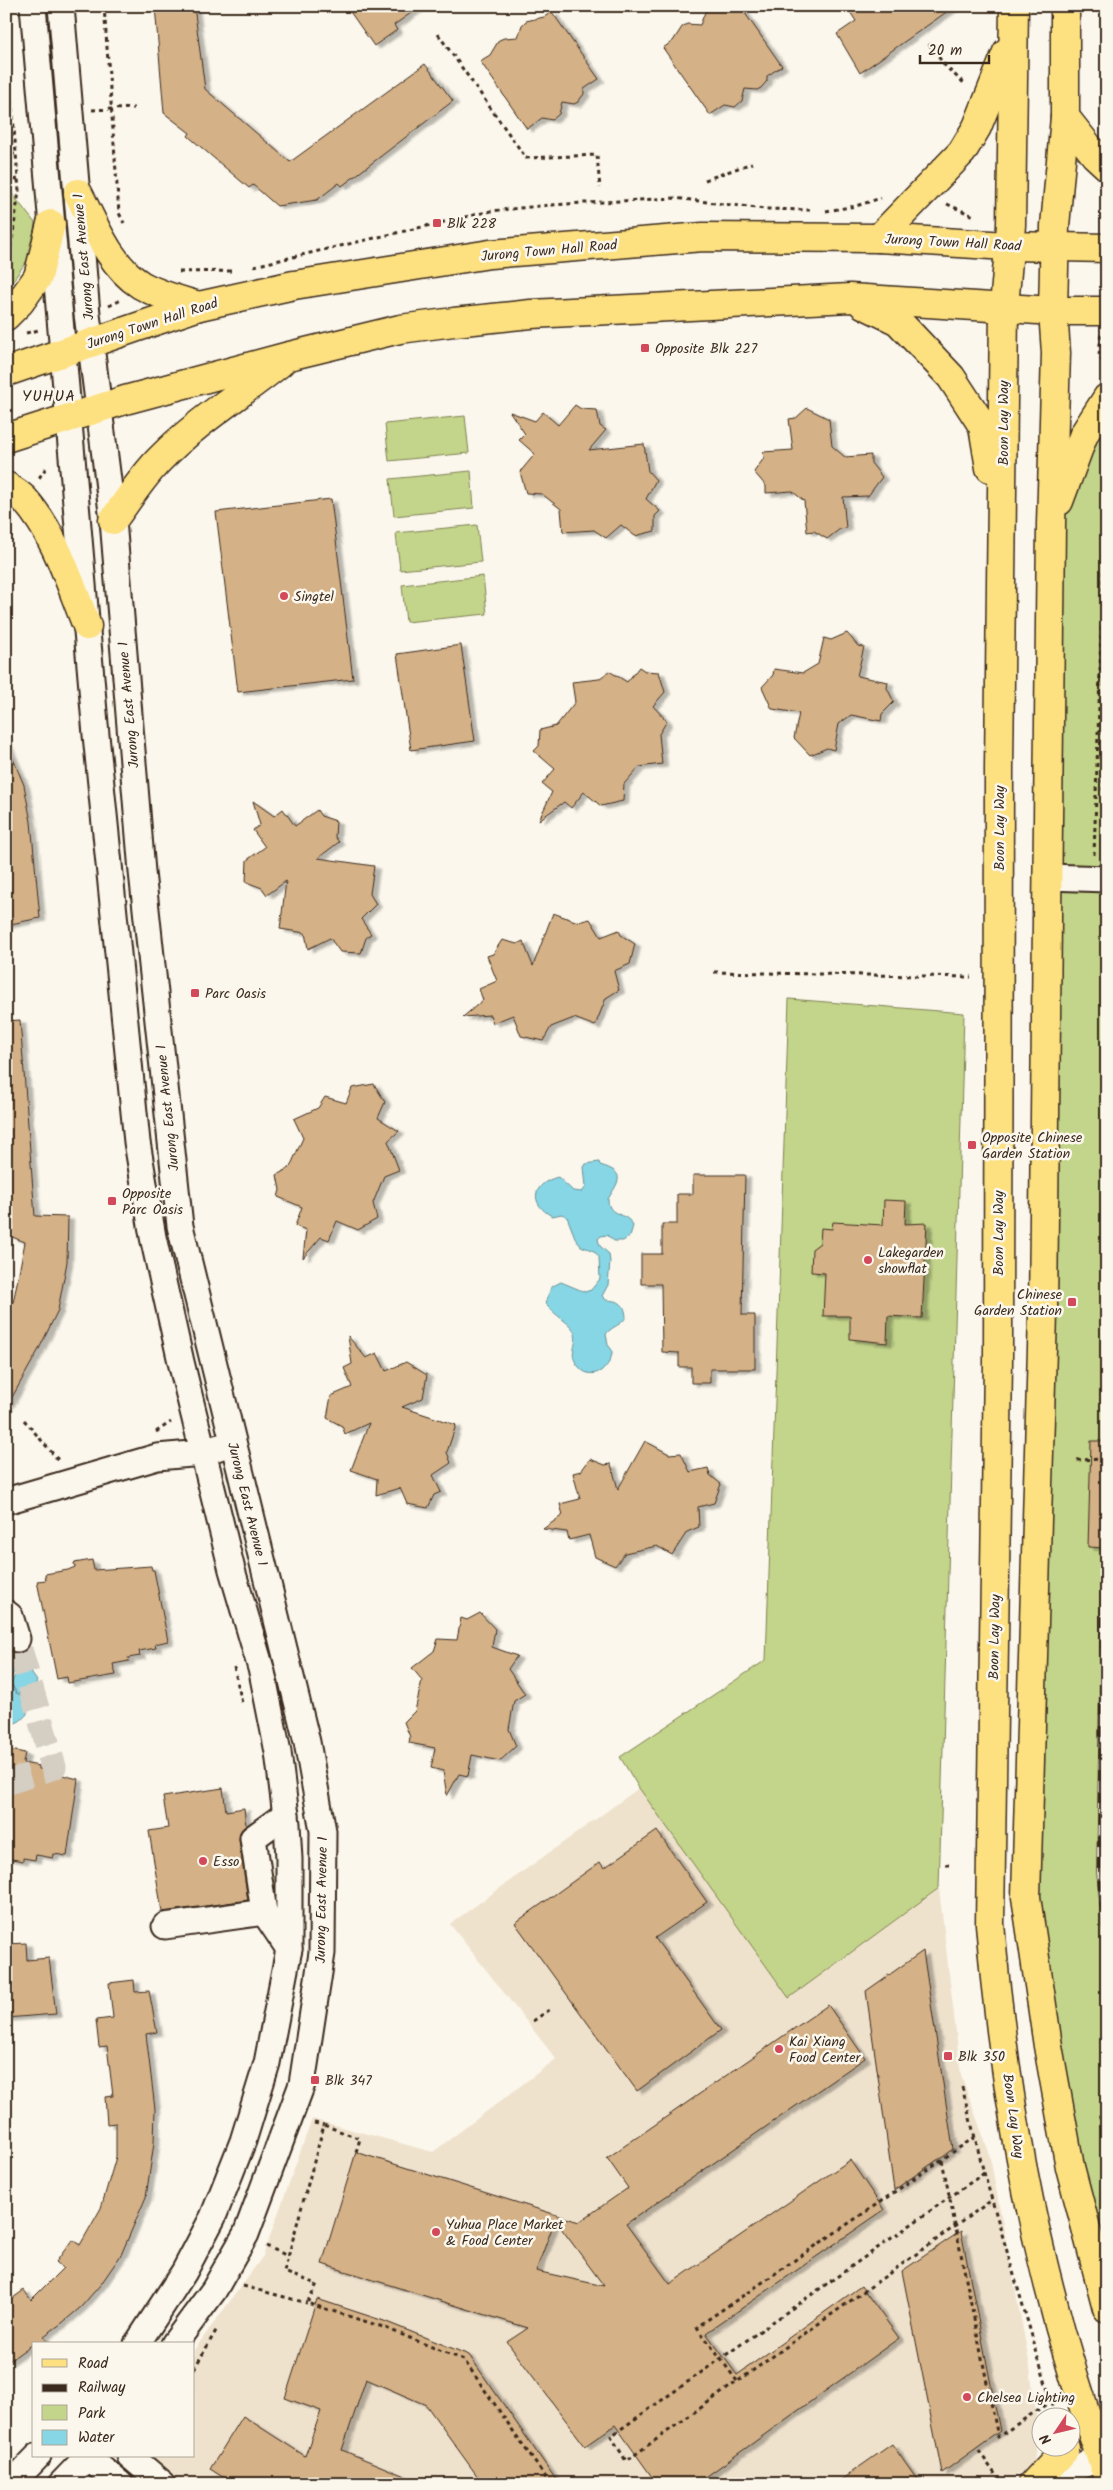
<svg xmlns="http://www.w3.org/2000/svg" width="1113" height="2490" viewBox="0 0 1113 2490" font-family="Kalam,sans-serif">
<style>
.built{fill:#efe2cd}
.green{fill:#c3d58a;stroke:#7f8054}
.water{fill:#87d6e5;stroke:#699195}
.building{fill:#d4b186;stroke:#3b2a1e;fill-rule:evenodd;filter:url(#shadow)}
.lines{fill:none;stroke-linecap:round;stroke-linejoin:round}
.minor-tunnel{stroke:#d5cec3;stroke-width:25;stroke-dasharray:25 12;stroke-linecap:butt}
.minor-casing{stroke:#3b2a1e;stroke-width:29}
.major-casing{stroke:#3b2a1e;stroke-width:31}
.path{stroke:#3b2a1e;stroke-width:3;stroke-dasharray:4 4;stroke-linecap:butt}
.minor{stroke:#fbf7ec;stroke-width:25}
.major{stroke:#fde080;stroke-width:28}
.rail-casing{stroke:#3b2a1e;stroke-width:5.5}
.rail{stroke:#fbf7ec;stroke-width:4;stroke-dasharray:11;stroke-linecap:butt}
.poi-dot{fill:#d1495b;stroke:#fbf7ec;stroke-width:2}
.labels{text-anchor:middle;stroke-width:5;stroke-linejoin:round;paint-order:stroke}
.poi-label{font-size:14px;fill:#3b2a1e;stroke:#fbf7ec;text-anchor:start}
.street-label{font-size:14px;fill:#3b2a1e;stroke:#fbf7ec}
.quarter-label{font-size:16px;letter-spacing:1px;fill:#3b2a1e;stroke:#fbf7ec}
</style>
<defs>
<filter id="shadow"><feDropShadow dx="5.5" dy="3" stdDeviation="1" flood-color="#0004"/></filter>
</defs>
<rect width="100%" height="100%" fill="#fbf7ec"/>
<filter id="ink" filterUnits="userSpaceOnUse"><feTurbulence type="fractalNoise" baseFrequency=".02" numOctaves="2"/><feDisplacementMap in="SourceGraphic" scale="10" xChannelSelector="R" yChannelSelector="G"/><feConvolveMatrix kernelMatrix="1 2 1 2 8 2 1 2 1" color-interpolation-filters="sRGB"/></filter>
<g filter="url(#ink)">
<path class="built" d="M639,1788L789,1997L939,1888L961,2075L989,2152L1029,2361L1039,2433L1033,2465L1006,2484H178L146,2456H194V2350L263,2256L312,2119L433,2152L556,2059L450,1924Z"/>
<g class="green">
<path d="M6,186L35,223L30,256L6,291Z"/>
<path d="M1107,398V2308L1026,1897L1051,524Z"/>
<path d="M465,416L469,453L389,461L385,424Z"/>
<path d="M471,471L474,508L394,516L390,479Z"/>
<path d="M477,525L481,562L400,570L396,533Z"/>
<path d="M483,576L487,614L406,622L402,585Z"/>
<path d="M789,999L964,1013L939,1888L789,1998L639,1788L620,1757L766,1660Z"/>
</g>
<g class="water">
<path d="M599,1162L600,1165C628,1173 618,1182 608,1199C608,1218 627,1211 633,1226L630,1236L623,1241H614L607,1235L601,1236L598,1239L600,1246L609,1254L610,1262L608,1285L602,1296L606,1300C618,1301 625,1302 626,1317C622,1325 612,1326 606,1334L608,1345L612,1350C613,1367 592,1383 579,1367C567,1353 578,1347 575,1334C573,1323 553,1316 546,1303L551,1287L561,1282L585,1292L591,1290L600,1279L599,1257L594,1251L581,1246L576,1240L567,1217L562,1214L552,1216C528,1203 533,1183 558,1177L573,1191L582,1192L586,1187L584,1167L586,1164Z"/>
<path d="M6,1661L12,1662L18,1669L13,1673L10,1683L17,1694L11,1683L17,1672L23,1670L30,1671L37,1681L31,1693L18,1694L27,1697V1714C21,1721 16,1725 6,1723Z"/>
</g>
<g class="building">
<path d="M155,6H194L205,89L290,162L425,64L453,101L342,186L339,183L317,200L277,206L253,185L249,188L188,136L190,133L164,113Z"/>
<path d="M346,6H421L394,25L397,30L374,46Z"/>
<path d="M712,6H740L782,66L767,76V81L761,88L757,90L745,89L742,101L735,107L725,105L710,115L663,48L673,41L682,27L687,24L700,25L705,12Z"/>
<path d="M846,6H955L860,73L837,34L856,21Z"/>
<path d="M552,12L599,79L584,89V94L578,102L574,104L562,102L559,114L552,120L542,118L527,129L480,61L490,55L499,40L504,38L518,37L522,25L526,21L544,17Z"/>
<path d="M575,405L581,409L597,410L600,426L606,430L589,450L644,444L648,471L656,480L646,499L660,511L655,516V531L635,536L621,525L606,538L594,530L563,532L561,509L542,494L526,493L520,472L535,454L519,440L525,434L510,412L535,421L543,412L558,425Z"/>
<path d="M807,408L829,419L832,446L845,457L871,455V463L882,477L868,496L843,497L846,528L840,529L827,539L814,531L807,532L804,501L792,491L766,493V486L754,472L764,458L763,452L793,450L789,419L796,418Z"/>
<path d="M331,499L353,679L238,692L216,512Z"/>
<path d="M847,633L858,646L864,647L857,676L888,682L887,688L894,702L882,714L881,721L851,715L839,724L834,750L827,748L810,755L794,738L799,713L772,709L762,687L773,675L774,669L803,673L818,664L824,638L831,640Z"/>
<path d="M461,645L475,741L411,750L397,654Z"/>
<path d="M639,667L645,671L659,672L665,692L653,706L667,721L659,734L662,764L639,767L624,784L623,801L601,806L584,792L571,808L564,802L539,820L552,792L542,784L555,769L534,751L539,746L540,730L556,726L575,702L572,682L599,679L609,671L627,682Z"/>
<path d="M6,742L24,785L31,822L40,918L6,925Z"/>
<path d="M253,801L274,816L283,809L295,826L317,810L321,816L336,821L335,837L339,842L318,858L374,866L370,894L376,904L361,919L371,934L366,938L361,953L340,952L330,938L308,949L305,933L280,929L286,881L267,895L262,888L246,882L247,860L265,847L253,830L260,825Z"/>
<path d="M553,913L578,922L590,919L601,937L619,930L621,935L635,944L630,964L614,971L619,990L606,998L595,1026L574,1018L551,1027L543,1041L521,1036L513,1015L493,1023L490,1015L463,1017L483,1000L479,989L497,981L487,956L493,954L502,940L517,944L523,941L533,966Z"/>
<path d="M20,1020L35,1216L68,1217L67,1262L58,1310L38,1351L6,1408V1299L13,1303L25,1242L12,1237L13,1217H6V1021Z"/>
<path d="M374,1084L385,1102L378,1118L399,1131L388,1141L399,1170L384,1176L373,1203L377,1219L358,1230L337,1221L329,1240L321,1237L303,1258L306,1230L295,1226L302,1207L278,1197L280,1190L277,1175L290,1167L303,1138L294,1119L318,1108L325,1097L346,1103L352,1088Z"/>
<path d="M693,1175H745L742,1315H755V1369H710V1383H691V1367H679V1353L662,1352L661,1284H641V1254H662V1224H677V1194H693Z"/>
<path d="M884,1200L906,1201L905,1224L927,1223L922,1318L888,1316L887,1343L850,1339V1316H823L825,1273L811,1272L812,1249L820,1243L821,1228L832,1229L833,1222L883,1225Z"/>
<path d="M348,1336L366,1358L377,1353L386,1371L406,1362L427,1375L423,1398L402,1407L456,1425L447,1452L451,1463L433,1475L441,1492L434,1495L428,1508L407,1504L400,1488L376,1495L377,1479L351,1470L369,1423L345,1434L342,1426L327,1418L331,1396L352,1387L344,1368L352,1364Z"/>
<path d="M645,1441L669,1454L681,1453L690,1472L708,1468L710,1475L721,1484L714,1503L698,1507L699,1527L687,1532L672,1555L657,1546L625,1553L615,1566L595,1557L589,1535L569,1540L567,1532L543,1529L563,1515L560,1504L580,1499L573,1473L581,1471L590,1459L605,1465L611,1464L618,1489Z"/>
<path d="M1091,1441H1107V1548L1088,1547Z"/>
<path d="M92,1560L94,1570L151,1566L152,1570H154L168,1641L155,1644L156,1648L139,1651L140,1656L128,1658L129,1661L113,1664L116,1675L68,1683L67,1677L57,1679L37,1581L46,1580L45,1574L68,1570L75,1567L74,1563Z"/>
<path d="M480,1613L495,1629L492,1647L517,1656L508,1669L525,1694L514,1701L509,1729L516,1746L500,1761L472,1755L468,1776L459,1774L447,1796L443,1771L431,1768L435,1748L409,1743L410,1737L404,1722L415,1711L422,1680L412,1668L434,1651L438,1639L457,1640L461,1618L467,1620Z"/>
<path d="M6,1749L25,1753L23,1763L39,1766V1769L78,1779L67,1856L54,1854L53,1858L36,1855L35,1860L23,1858V1861L6,1858Z"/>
<path d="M223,1788L226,1811L244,1808L246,1825L240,1832L239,1840L248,1900L162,1912L149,1831L168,1828L163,1797Z"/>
<path d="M657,1831L707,1902L655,1938L721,2030L637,2091L515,1923L600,1862L604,1868Z"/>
<path d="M26,1943L27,1960L49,1958L56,2014L6,2018V1944Z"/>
<path d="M923,1951L953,2149L894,2190L866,1991Z"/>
<path d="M134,1980L135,1992L149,1991L157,2032L146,2034L155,2109L154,2143L146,2197L121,2255L101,2284L81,2307L61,2324L44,2336L49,2344H33L6,2363V2303L24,2290L31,2300L63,2268L56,2262L72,2240L80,2245L101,2208L116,2157V2123L107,2124L105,2097L113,2096L107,2046L99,2047L96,2020L113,2018L109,1983Z"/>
<path d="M828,2005L865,2058L626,2224L670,2284L850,2160L884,2210L706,2333L737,2375L861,2286L899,2338L696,2484H657L615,2425L585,2446L507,2342L528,2328L322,2264L356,2152L579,2222L628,2188L607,2158ZM555,2220L604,2286L536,2271Z"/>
<path d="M961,2231L1000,2431L942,2473L902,2271Z"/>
<path d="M317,2299L384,2321L469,2355L559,2484H483L426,2405L366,2379L342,2450L424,2484H234L210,2469L243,2416L305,2456L321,2411L285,2398Z"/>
<path d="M892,2444L920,2484H835Z"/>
</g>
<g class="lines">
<path class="minor-tunnel" d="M6,1783L54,1767L17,1639"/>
<g class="minor-casing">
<g id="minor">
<path d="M33,6L96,735L137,1142L153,1237L181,1362L232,1570L262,1672L278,1752L287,1824L289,1859V1949L267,2063L243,2141L213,2217L184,2272L137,2344"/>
<path d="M61,6L87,314L113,520L142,872L180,1226L307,1742L323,1831L322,1953L302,2084L246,2234L214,2290L174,2344"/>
<path d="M1048,877L1107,879"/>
<path d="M6,1501L157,1457L203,1453L219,1447"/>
<path d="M6,1613L10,1616L17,1639"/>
<path d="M286,1814L253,1838L264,1912L289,1949"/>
<path d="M165,1926L264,1912"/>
<path d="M86,2456L120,2484"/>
<path d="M130,2456L163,2484"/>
<path d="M11,2484L38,2456"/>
<path d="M61,2484L88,2456"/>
<path d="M1046,2484L1072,2469L1107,2456"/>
</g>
</g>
<g class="major-casing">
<g id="major">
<path d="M1014,6L1011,225L1004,307L999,769L998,1361L990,1924C1005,2111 1042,2298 1107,2475"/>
<path d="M1065,6V117L1055,226L1053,311L1056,353L1051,524L1043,1314L1026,1897L1048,2046L1070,2167L1107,2308"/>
<path d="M1065,117L1095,155L1107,166"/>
<path d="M78,193C94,224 110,266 141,285C159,295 179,300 199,306"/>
<path d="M879,238L962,152L977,127L1007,52"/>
<path d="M863,304L898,321L951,377L983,426L990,468"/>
<path d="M6,316L20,302L38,277L51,224"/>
<path d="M6,372L199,306L294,285L490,254L703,237L879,238L1007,246L1107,248"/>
<path d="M6,438L125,400L289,356L400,329L454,322L531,314L850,298L1053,311H1107"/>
<path d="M6,486C12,490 20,494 25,500C56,535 70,584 87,626"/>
<path d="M1059,501L1084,434L1107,398"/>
<path d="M113,520C128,500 142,477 160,459C196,422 240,395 280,363"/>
<path d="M1033,2484L1063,2452L1065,2448"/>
</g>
</g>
<g class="path">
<path d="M104,6L119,213L124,223"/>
<path d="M6,28L19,191L11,247L6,258"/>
<path d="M438,34L526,158L597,155L600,188"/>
<path d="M929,44L946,67L966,85"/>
<path d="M92,110L134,108"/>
<path d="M6,114H11"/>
<path d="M6,155L15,154"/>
<path d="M705,180L752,163"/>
<path d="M6,181L18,179"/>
<path d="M947,204L976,217"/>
<path d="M826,211L856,206L881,198"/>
<path d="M6,236L11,242"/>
<path d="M254,266L491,211L550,205L674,198L765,209L810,210"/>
<path d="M179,272L233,271"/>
<path d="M1105,287V273"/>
<path d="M109,306L121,300"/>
<path d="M26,333L39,330"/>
<path d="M1101,335L1099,356L1107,367"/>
<path d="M39,478L48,465"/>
<path d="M1094,855L1107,465"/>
<path d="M1105,855L1102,757L1107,600"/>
<path d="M714,972L971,977"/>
<path d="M24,1420L60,1462"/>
<path d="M156,1432L171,1422"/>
<path d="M1077,1460L1107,1459"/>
<path d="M234,1667L242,1703"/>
<path d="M945,1865H949"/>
<path d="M533,2021L552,2008"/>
<path d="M962,2087L984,2173L1051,2401L1054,2418"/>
<path d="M1107,2118L1105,2111L1099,2112L1107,2148"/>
<path d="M314,2123L324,2125"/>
<path d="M356,2152L360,2139L324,2125L284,2272L317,2284L307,2303L383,2327L464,2360L550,2484"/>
<path d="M942,2160L998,2437L1051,2401"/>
<path d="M984,2173L611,2436L626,2461L992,2200"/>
<path d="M266,2246L288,2256"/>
<path d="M243,2286L307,2303"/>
<path d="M194,2369L217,2329"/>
<path d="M737,2381L697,2327L975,2137"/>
<path d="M979,2451L1002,2484"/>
</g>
<use href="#minor" class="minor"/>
<use href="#major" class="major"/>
<g class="rail-casing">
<path id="rail" d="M1107,1363L1099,1872L1107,1952"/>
</g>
<use href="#rail" class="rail"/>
</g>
</g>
<g class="poi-dot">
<rect x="432" y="218" width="10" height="10" rx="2.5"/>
<rect x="640" y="343" width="10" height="10" rx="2.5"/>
<circle cx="284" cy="596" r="5"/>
<rect x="190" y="988" width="10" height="10" rx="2.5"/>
<rect x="967" y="1140" width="10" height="10" rx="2.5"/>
<rect x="107" y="1196" width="10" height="10" rx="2.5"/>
<circle cx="868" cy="1260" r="5"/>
<rect x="1067" y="1297" width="10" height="10" rx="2.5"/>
<circle cx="203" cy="1861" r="5"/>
<circle cx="779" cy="2049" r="5"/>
<rect x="943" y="2051" width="10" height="10" rx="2.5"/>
<rect x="310" y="2075" width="10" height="10" rx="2.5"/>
<circle cx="436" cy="2232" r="5"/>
<circle cx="967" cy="2397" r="5"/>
</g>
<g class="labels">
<g class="poi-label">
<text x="447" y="228">Blk 228</text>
<text x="655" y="353">Opposite Blk 227</text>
<text x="294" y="601">Singtel</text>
<text x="205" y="998">Parc Oasis</text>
<text x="982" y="1142">Opposite Chinese<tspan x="982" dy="16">Garden Station</tspan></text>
<text x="122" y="1198">Opposite<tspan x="122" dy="16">Parc Oasis</tspan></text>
<text x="878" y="1257">Lakegarden<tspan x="878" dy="16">showflat</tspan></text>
<text x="1062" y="1299" text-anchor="end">Chinese<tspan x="1062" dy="16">Garden Station</tspan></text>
<text x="213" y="1866">Esso</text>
<text x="789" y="2046">Kai Xiang<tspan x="789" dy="16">Food Center</tspan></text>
<text x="958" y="2061">Blk 350</text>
<text x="325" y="2085">Blk 347</text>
<text x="446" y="2229">Yuhua Place Market<tspan x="446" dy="16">&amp; Food Center</tspan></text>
<text x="977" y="2402">Chelsea Lighting</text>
</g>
<g class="street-label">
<text transform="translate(953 242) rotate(3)" y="5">Jurong Town Hall Road</text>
<text transform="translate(549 250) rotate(-5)" y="5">Jurong Town Hall Road</text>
<text transform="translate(83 257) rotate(-95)" y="5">Jurong East Avenue 1</text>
<text transform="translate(152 323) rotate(-18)" y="5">Jurong Town Hall Road</text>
<text transform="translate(1003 423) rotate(-90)" y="5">Boon Lay Way</text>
<text transform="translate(128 705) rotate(-95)" y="5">Jurong East Avenue 1</text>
<text transform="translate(999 828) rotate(-90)" y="5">Boon Lay Way</text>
<text transform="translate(167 1108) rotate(-96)" y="5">Jurong East Avenue 1</text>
<text transform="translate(998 1233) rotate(-90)" y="5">Boon Lay Way</text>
<text transform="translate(248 1504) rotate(76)" y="5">Jurong East Avenue 1</text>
<text transform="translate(994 1637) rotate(-89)" y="5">Boon Lay Way</text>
<text transform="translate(321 1900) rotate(-89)" y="5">Jurong East Avenue 1</text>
<text transform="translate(1014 2116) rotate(82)" y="5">Boon Lay Way</text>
</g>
<g class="quarter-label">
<text x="49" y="401">YUHUA</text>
</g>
</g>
<rect width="1113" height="2490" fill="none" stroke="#fbf7ec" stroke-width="25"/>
<rect x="12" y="12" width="1088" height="2465" fill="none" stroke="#3b2a1e" stroke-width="2" filter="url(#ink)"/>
<rect x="32" y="2342" width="162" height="115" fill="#fbf7ec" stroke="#aea59a"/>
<rect x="42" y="2359" width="25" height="8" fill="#fde080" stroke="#aea59a"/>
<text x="78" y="2368" font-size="15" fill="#3b2a1e">Road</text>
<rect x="42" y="2384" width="25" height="8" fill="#3b2a1e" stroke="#aea59a"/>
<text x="78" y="2392" font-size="15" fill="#3b2a1e">Railway</text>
<rect x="42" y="2405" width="25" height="15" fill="#c3d58a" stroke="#aea59a"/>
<text x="78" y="2418" font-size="15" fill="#3b2a1e">Park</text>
<rect x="42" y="2430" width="25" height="15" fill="#87d6e5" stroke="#aea59a"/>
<text x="78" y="2442" font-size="15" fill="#3b2a1e">Water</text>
<g transform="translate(1056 2432) rotate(235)"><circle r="24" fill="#fbf7ec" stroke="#aea59a"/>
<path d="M0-4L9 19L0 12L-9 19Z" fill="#d1495b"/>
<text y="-8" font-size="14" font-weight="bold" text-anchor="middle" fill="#3b2a1e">N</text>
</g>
<path d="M920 55v8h69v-8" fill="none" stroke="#3b2a1e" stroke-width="2.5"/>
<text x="928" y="55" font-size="15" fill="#3b2a1e" stroke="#fbf7ec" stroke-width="4" paint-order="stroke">20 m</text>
</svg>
